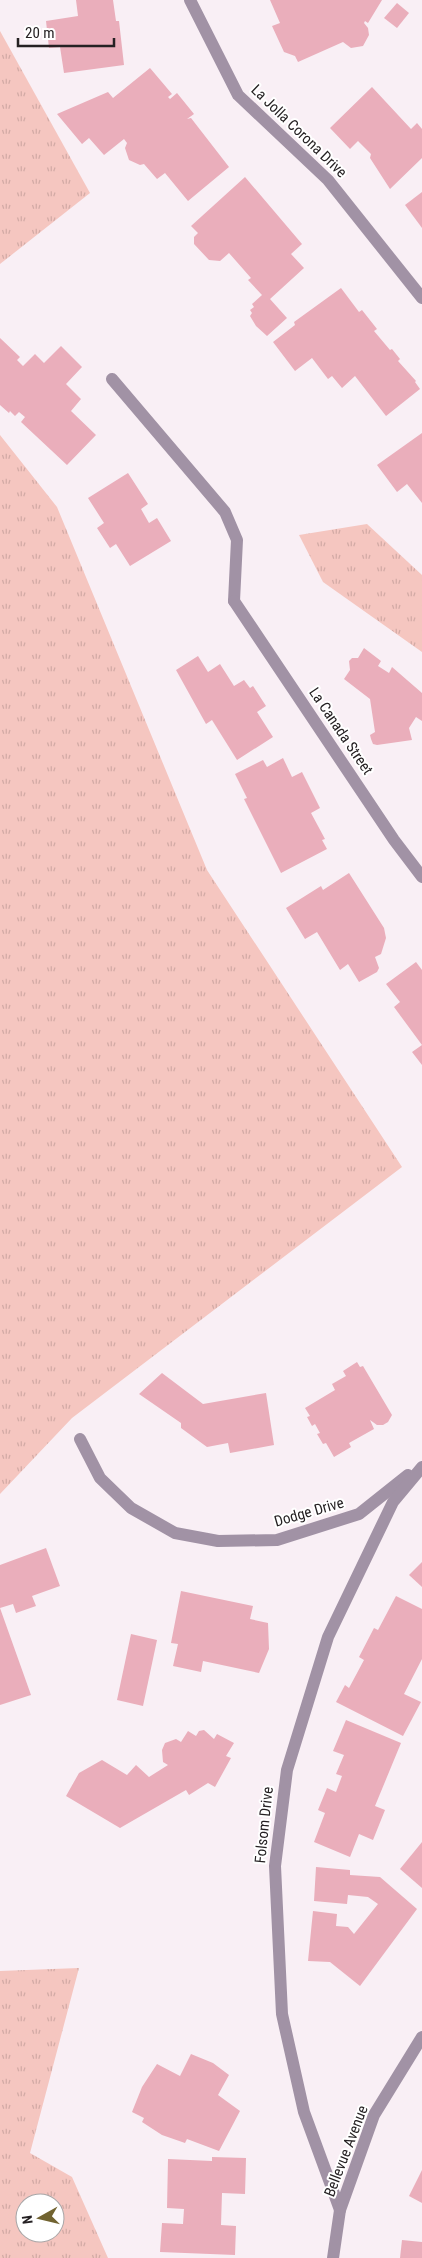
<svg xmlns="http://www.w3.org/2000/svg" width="422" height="2258" viewBox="0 0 422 2258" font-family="'Roboto Condensed',sans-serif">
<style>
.grass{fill:url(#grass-tufts);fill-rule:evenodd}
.building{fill:#eaaebb}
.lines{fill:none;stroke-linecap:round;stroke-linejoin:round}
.service{stroke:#a192a5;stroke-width:12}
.minor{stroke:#a192a5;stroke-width:12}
.labels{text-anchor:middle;stroke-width:4;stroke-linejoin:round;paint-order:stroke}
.street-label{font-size:15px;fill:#252123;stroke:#fff}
</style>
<defs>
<pattern id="grass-tufts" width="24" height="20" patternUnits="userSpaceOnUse" patternTransform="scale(1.25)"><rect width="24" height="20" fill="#f5c6c0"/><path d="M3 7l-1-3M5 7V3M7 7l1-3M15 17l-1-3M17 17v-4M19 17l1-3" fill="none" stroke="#d2aaa5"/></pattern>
</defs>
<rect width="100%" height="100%" fill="#f9eff5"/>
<g class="grass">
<path d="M0,31L90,193L0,264Z"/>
<path d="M0,435L57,507L207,870L402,1167L72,1418L0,1494Z"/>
<path d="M367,524L422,575V652L323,582L299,535Z"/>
<path d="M79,1968L30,2153L72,2177L108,2258H0V1971ZM25,2203H55V2233H25Z"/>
</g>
<g class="building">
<path d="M76,0H113L116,21H119L124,65L64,73L60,47L49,48L46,21L78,16Z"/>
<path d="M270,0H382L368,23L365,21L364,23L368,28L369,35L363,46L351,48L343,42L298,62L295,56L284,52L272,26L280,23Z"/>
<path d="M397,3L409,13L397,28L384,18Z"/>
<path d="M150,68L172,94L168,97L170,99L177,93L194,114L187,119L191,118L229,167L188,201L165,173L157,179L144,164L140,165L129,160L125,148L127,143L124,139L104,155L89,138L82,144L57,114L108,92L113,98Z"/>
<path d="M372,87L411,129L417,123L422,129V158L390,189L370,158L371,154L358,141L350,149L330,128Z"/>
<path d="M245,177L302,244L291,254L304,268L270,299L287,318L267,336L256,326L250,316L252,313L250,310L254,307L252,304L262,295L248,280L251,278L229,253L220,261L209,260L194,244V237L198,233L191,226Z"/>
<path d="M422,192V228L405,205Z"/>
<path d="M341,288L359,312L362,310L377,329L374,331L390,350L392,349L400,359L398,361L416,381L415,382L420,389L386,416L355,376L342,388L332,376L328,379L312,358L295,371L273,342L295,325L294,322Z"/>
<path d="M0,338L20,357L17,360L23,366L35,354L44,363L61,346L82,367L66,384L81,399L71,411L96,435L67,465L21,422L25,417L19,412L15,416L10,411L9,413L0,405Z"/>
<path d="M422,433V503L407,484L397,492L377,465Z"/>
<path d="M128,473L148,504L141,509L149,523L157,518L171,541L130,566L116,544L110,548L97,528L104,523L88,498Z"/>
<path d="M364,648L381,661L378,666L389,673L392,667L422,693V721L416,717L409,728L412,740L377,745L373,744L371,739L370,735L375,732L370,699L344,679L350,670L349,661L352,658H358Z"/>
<path d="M198,656L208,672L220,664L234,686L244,680L250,688L253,686L266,706L257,712L273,737L237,760L212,720L206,724L176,670Z"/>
<path d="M283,758L292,777L302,772L320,808L311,813L325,839L322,840L327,849L281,873L244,799L247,798L235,774L263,760L267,767Z"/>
<path d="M349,873L384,928L386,938L381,954L375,957L379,968L377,972L359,982L348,964L340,970L317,932L305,939L286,908L321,886L323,890Z"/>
<path d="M416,962L422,970V1065L412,1052L422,1045L394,1007L400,1002L386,984Z"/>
<path d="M357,1362L360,1367L363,1366L392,1415L388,1422L383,1425H377L370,1420L374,1429L349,1443L351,1447L334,1457L326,1443L323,1444L317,1434L320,1433L315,1424L312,1426L307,1417L310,1416L305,1408L335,1390L332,1384L346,1376L343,1371Z"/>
<path d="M162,1373L203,1404L266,1393L274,1445L230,1453L228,1443L207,1447L181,1428V1423L139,1394Z"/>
<path d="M46,1548L60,1586L32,1596L36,1606L16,1613L13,1604L0,1608L31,1695L0,1705V1565Z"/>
<path d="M422,1562V1587L409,1575Z"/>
<path d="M181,1591L253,1606L250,1619L268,1623L269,1649L259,1673L203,1661L201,1672L173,1666L178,1644L171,1643Z"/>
<path d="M396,1596L422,1609V1659L404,1694L421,1702L403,1736L336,1702L345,1685L349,1688L364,1660L359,1657L374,1628L378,1630Z"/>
<path d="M131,1634L157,1640L143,1706L117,1700Z"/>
<path d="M346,1720L401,1743L375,1806L385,1810L373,1840L359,1834L350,1857L314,1842L325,1813L318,1810L327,1788L336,1792L342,1776L336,1774L344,1755L333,1751Z"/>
<path d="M204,1730L214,1739L217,1734L234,1743L226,1756L231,1758L215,1787L208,1783L189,1795L186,1790L120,1828L66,1796L79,1773L102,1760L127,1775L136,1765L149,1777L168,1765L163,1762L162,1750L165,1743L176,1739L181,1742L188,1731L196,1736L199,1731Z"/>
<path d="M422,1842V1888L400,1869Z"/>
<path d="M316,1867L350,1870V1875L380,1877L417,1909L360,1986L330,1962L308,1961L313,1911L337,1914L336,1926L348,1927L354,1934L378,1904L368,1897L348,1895L347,1904L314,1901Z"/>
<path d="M191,2054L213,2063L229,2075L218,2095L240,2111L219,2151L187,2139L185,2143L162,2135L142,2122L144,2118L132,2112L142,2087L157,2064L180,2076Z"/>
<path d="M212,2157L246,2158L245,2194L222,2193L221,2225L236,2226L235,2255L160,2252L162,2223L183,2224L184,2209L167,2208L168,2159L212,2161Z"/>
<path d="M422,2170V2203L409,2196Z"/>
<path d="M402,2240L422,2242V2258H400Z"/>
</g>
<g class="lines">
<path class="service" d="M112,379L225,512L237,540L234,601"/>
<g class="minor">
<path d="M190,0L238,95L328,180L422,298"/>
<path d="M234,601L394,840L422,877"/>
<path d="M80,1439L100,1478L131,1508L175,1533L218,1541L277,1540L359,1514L408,1475"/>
<path d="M340,2210L304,2112L282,2014L275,1866L287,1770L328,1637L393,1502L422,1467"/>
<path d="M333,2258L340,2210L374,2115L422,2037"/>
</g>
</g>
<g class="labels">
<g class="street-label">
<text transform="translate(299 131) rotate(44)" y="5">La Jolla Corona Drive</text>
<text transform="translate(341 731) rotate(56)" y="5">La Canada Street</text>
<text transform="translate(309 1512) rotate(-16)" y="5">Dodge Drive</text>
<text transform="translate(264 1825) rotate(-84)" y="5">Folsom Drive</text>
<text transform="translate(346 2151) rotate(-69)" y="5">Bellevue Avenue</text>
</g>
</g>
<g transform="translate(40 2218) rotate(262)"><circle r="24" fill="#ffffff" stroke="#a8a6a7"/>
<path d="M0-4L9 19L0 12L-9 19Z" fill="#716330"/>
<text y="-8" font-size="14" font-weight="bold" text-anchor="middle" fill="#252123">N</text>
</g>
<path d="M18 38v8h96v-8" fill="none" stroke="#252123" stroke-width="2.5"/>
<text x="25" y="38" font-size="15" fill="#252123" stroke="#ffffff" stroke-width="4" paint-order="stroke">20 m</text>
</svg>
